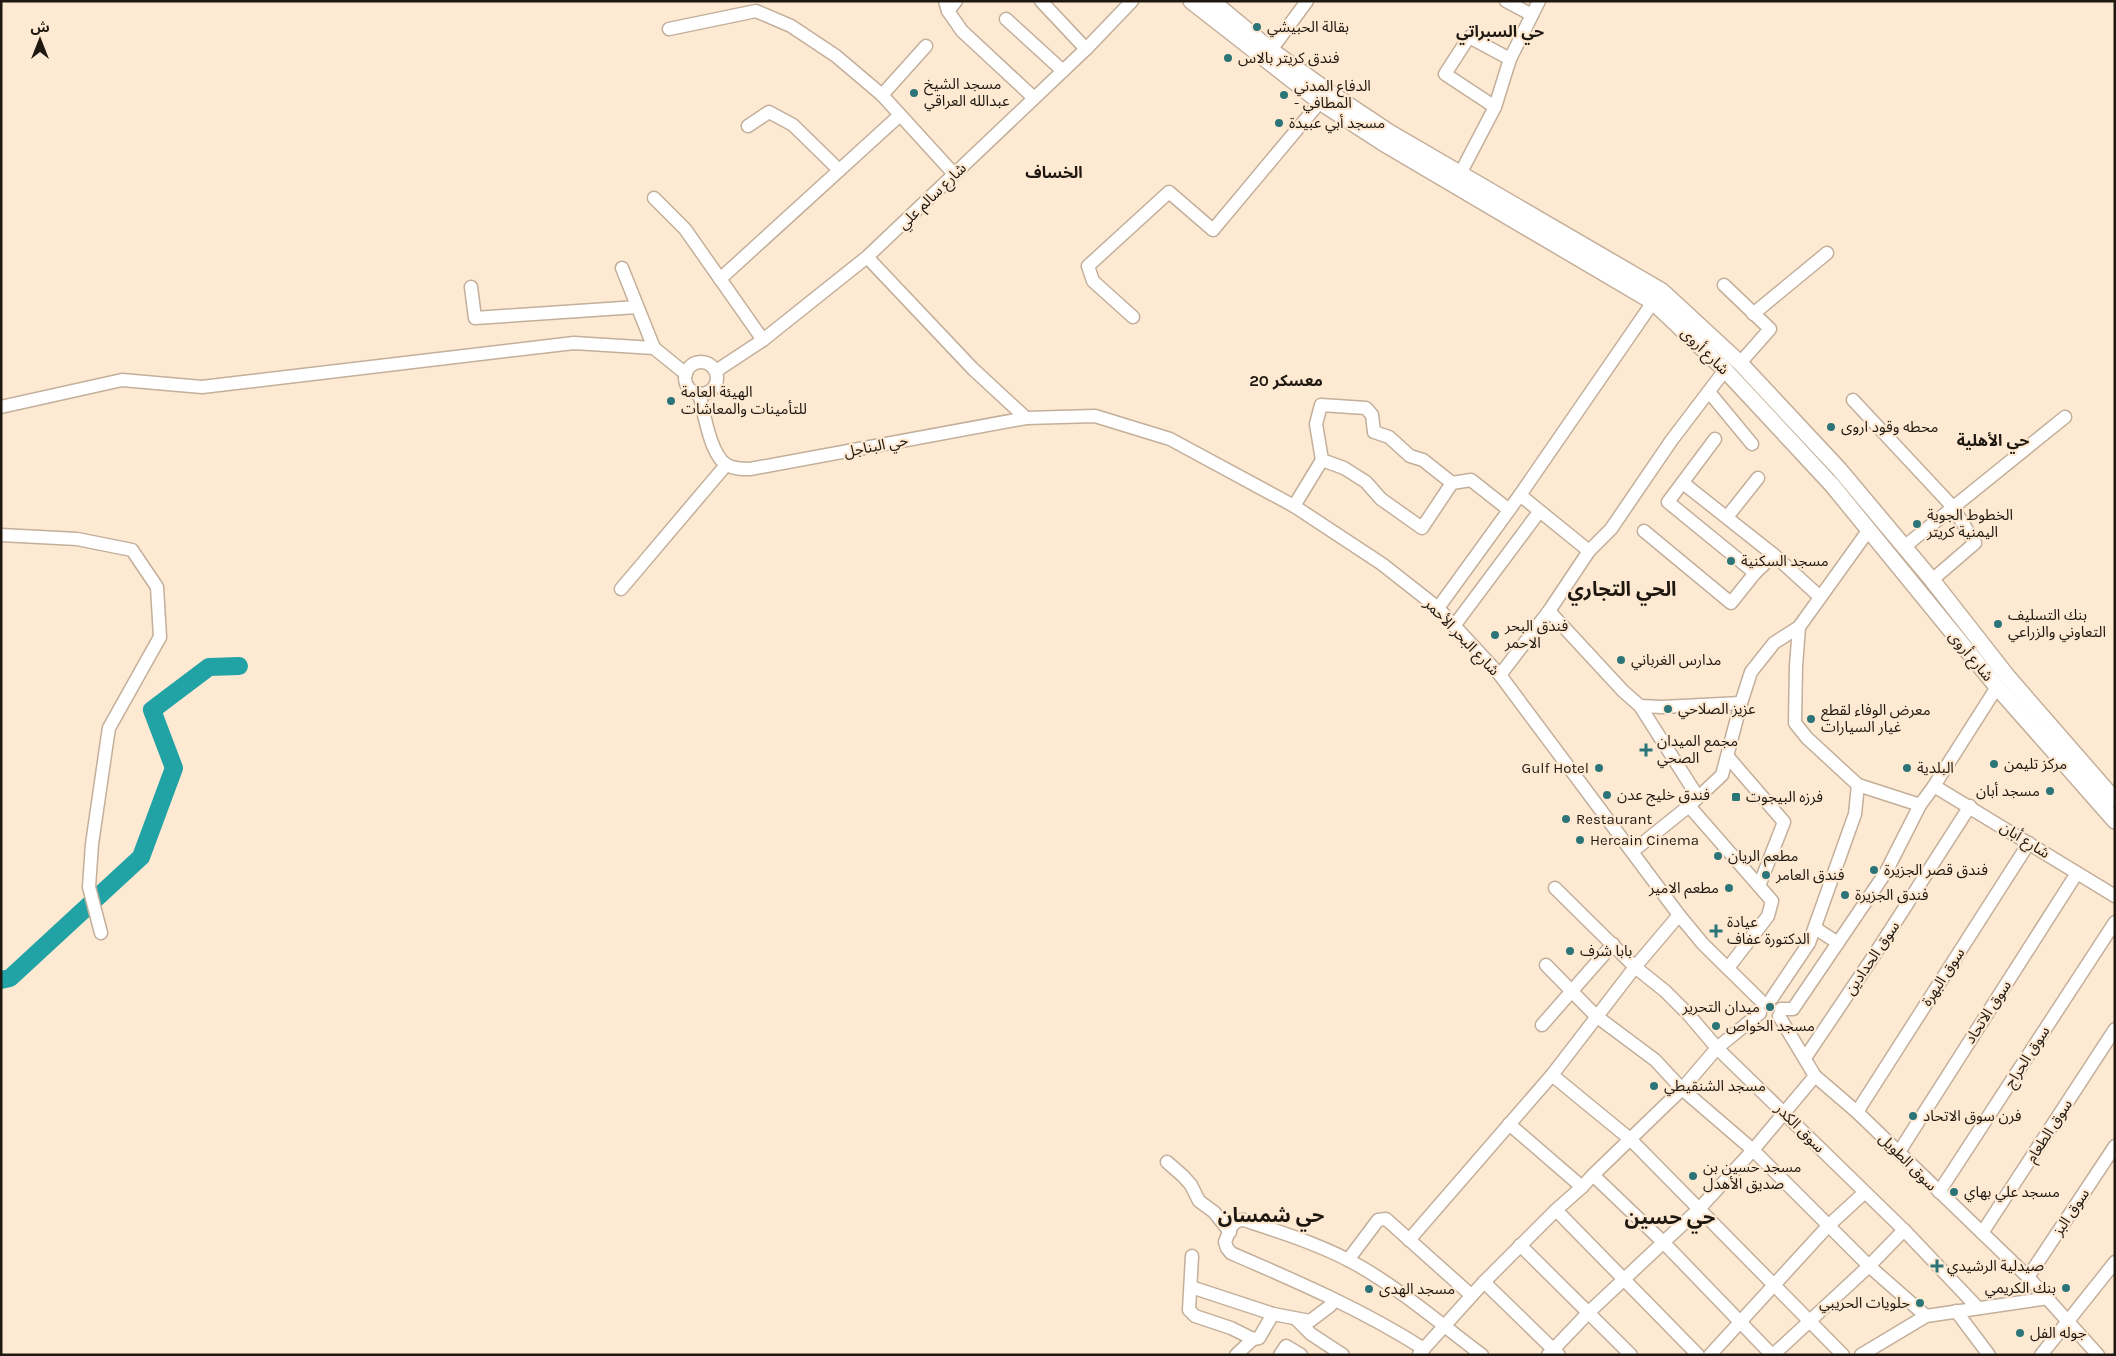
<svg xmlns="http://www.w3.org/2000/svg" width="2116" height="1356" viewBox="0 0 2116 1356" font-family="Karla,'Noto Sans Arabic',sans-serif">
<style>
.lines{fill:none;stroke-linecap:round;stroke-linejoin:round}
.river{stroke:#21a2a5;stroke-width:18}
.minor-casing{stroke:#c3af9a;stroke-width:15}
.major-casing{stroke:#c3af9a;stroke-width:18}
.minor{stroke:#fff;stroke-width:12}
.major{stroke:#fff;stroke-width:15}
.poi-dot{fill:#2b7578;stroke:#fee9d3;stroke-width:2}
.labels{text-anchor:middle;stroke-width:4.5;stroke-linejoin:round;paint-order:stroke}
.poi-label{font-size:15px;fill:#1f1810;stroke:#fee9d3;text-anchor:start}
.street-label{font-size:15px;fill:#1f1810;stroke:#fee9d3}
.neighbourhood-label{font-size:16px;font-weight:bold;fill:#1f1810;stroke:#fee9d3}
.district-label{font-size:20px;font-weight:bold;fill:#1f1810;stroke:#fee9d3}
</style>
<rect width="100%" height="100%" fill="#fee9d3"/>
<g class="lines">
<path class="river" d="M1,980L10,978L141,857L174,768L152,710L209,667L239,666"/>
<g class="minor-casing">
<g id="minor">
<path d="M945,1L948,11L956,1"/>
<path d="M1041,1L1086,49"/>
<path d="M1506,1L1532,15"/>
<path d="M948,11L962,31L1034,98"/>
<path d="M1006,19L1063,71"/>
<path d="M669,29L756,11L791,26L836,56L882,95L954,174"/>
<path d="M1271,50L1307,1"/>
<path d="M882,95L926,46"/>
<path d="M1495,107L1445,74L1469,37L1510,59"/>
<path d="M748,126L769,112L793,125L839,170"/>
<path d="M1460,174L1495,107L1510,59L1539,1"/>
<path d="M654,198L685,229L763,340"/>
<path d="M867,257L973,369L1026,418"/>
<path d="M622,268L654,348"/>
<path d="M720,279L900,115"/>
<path d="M1724,285L1770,329L1740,363"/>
<path d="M471,287L475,318L637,307"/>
<path d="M1753,314L1827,253"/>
<path d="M1133,317L1093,281L1088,266L1169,192L1213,230L1320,102"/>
<circle cx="701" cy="378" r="16"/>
<path d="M716,371L763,340L867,257L1086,49L1132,1"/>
<path d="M1709,392L1752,444"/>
<path d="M699,393C704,412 710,455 727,465C734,469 742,469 750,469L1026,418L1095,416L1170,439L1294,506L1382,564L1438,608L1500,675L1679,915L1703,944L1762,1002"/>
<path d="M1853,400L1952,506L1975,543L1932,580"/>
<path d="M1,407L122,380L202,387L574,343L654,348L686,374"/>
<path d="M1715,439L1668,502L1755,573"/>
<path d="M1322,460L1316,424L1321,405L1366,408L1372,415L1374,432L1389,437L1410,456L1423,460L1452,483"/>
<path d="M1683,483L1774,555L1820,597"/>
<path d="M1294,506L1322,460L1344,468L1366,482L1381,499L1422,528L1452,483L1471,480L1509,510"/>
<path d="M1727,517L1758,478"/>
<path d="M1644,531L1731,603L1755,573L1774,555"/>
<path d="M1,535L77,539L132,550L157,587L160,637L109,728L107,741L92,844L89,887L101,933"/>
<path d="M1904,547L2065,417"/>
<path d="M1589,551L1611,529L1671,441L1725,370"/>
<path d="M621,589L726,465"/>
<path d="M1438,608L1520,495L1653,302"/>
<path d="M1549,611L1623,691L1640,706L1662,707L1741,703"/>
<path d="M1454,626L1539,512"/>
<path d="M1799,627L1796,666L1795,723L1807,738L1858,785L1920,805"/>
<path d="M1500,675L1549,611L1589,551L1520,495"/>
<path d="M1640,706L1698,797"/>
<path d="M1728,757L1784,822L1759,886L1772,901L1768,916L1728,968"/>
<path d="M1934,786L2115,896"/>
<path d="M1689,806L1759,886"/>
<path d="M1633,851L1689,806L1722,775L1741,703L1751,672L1774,643L1799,627L1868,531"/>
<path d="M1555,888L1635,967L1665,991L1689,1015L1717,1048L1904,1230L1978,1308"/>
<path d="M1815,928L1838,943"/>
<path d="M1546,965L1596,1016L1655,1060L1682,1089L1753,1150L1869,1266L1926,1316"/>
<path d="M1772,998L1809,943L1855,814L1858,785"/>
<path d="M1781,1009H1793L1886,872L1920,805L1934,786L1997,687"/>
<path d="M1779,1016L1815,1076L1857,1112L2028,1277L2098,1355"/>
<path d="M1542,1025L1613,944"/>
<path d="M1805,1058L1873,957L1970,806"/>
<path d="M1552,1075L1630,1139L1843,1355"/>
<path d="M1857,1112L2029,843"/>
<path d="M1509,1124L1582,1187"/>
<path d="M1899,1152L2077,873"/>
<path d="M1167,1162L1183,1176L1191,1185L1199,1201L1214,1212L1230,1232"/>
<path d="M1593,1175L1663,1242L1772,1355"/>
<path d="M1939,1192L2115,922"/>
<path d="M1556,1210L1698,1355"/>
<path d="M1982,1233L2115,1029"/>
<path d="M1409,1240L1552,1075L1635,967L1679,915"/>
<path d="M1520,1245L1631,1355"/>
<path d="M1192,1256L1189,1310L1195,1316L1231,1328L1253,1339"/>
<path d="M1348,1260L1378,1220L1386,1219L1471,1295"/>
<path d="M2028,1277L2115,1146"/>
<path d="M1484,1282L1559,1355"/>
<path d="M1191,1287L1273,1314"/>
<path d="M1956,1311L1989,1355"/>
<path d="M1297,1320L1311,1334L1343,1355"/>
<path d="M1424,1349C1363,1310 1298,1282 1231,1253L1227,1248L1225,1242C1229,1233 1231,1219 1244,1220C1283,1233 1325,1246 1361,1267C1404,1292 1442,1325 1482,1355"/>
<path d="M1419,1354L1484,1282L1556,1210L1582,1187L1593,1175L1682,1089L1717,1048L1760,1013"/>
<path d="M1236,1355L1253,1339L1259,1338L1273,1314L1310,1321L1330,1306L1335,1300"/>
<path d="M1280,1355L1286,1346L1301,1355"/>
<path d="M1548,1355L1589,1312L1699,1209L1753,1150L1815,1076"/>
<path d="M1710,1355L1828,1226L1864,1193"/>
<path d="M1773,1355L1869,1266L1904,1230"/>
<path d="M1861,1355L1926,1316L2049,1298"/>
<path d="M2041,1355L2115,1262"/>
</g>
</g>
<g class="major-casing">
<g id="major">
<path d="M1191,1L1320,102L1383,143L1653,302L1725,370L1832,485L1997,687L2115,821"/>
<path d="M1212,1L1271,50L1332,94L1389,132L1662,291L1740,363L1839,469L1932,580L2008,677L2115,800"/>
</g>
</g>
<use href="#minor" class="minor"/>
<use href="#major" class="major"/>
</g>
<g class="poi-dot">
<circle cx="1257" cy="27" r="5"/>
<circle cx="1228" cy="58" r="5"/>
<circle cx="914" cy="93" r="5"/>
<circle cx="1284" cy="95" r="5"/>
<circle cx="1279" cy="123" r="5"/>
<circle cx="671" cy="401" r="5"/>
<circle cx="1831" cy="427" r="5"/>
<circle cx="1917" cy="524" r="5"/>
<circle cx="1731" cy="561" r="5"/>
<circle cx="1998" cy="624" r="5"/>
<circle cx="1495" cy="635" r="5"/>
<circle cx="1621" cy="660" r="5"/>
<circle cx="1668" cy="709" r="5"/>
<circle cx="1811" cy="719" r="5"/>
<path d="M1643.5 742.5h5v5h5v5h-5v5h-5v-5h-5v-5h5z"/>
<circle cx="1994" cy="764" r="5"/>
<circle cx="1599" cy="768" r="5"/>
<circle cx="1907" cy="768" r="5"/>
<circle cx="2050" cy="791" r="5"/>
<circle cx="1607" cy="795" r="5"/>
<rect x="1731" y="792" width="10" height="10" rx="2.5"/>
<circle cx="1566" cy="819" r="5"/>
<circle cx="1580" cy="840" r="5"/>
<circle cx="1718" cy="856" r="5"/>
<circle cx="1874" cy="870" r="5"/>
<circle cx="1766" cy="875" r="5"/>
<circle cx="1729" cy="888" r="5"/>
<circle cx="1845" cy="895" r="5"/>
<path d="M1713.5 923.5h5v5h5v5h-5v5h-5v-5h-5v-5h5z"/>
<circle cx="1570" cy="951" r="5"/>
<circle cx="1770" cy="1007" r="5"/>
<circle cx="1716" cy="1026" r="5"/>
<circle cx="1654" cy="1086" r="5"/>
<circle cx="1913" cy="1116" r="5"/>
<circle cx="1693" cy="1176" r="5"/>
<circle cx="1954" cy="1192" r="5"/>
<path d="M1934.5 1258.5h5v5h5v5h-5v5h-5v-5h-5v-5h5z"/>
<circle cx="2066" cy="1288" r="5"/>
<circle cx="1369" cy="1289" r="5"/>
<circle cx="1920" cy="1303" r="5"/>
<circle cx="2020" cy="1333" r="5"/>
</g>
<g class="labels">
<g class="poi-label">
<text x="1267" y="32">بقالة الحبيشي</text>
<text x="1238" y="63">فندق كريتر بالاس</text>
<text x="924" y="89">مسجد الشيخ<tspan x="924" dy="17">عبدالله العراقي</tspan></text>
<text x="1294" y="91">الدفاع المدني<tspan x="1294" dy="17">- المطافي</tspan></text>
<text x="1289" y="128">مسجد أبي عبيدة</text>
<text x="681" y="397">الهيئة العامة<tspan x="681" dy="17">للتأمينات والمعاشات</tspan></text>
<text x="1841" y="432">محطه وقود اروى</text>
<text x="1927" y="520">الخطوط الجوية<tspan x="1927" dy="17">اليمنية كريتر</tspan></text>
<text x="1741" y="566">مسجد السكنية</text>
<text x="2008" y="620">بنك التسليف<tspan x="2008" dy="17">التعاوني والزراعي</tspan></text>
<text x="1505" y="631">فندق البحر<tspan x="1505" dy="17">الاحمر</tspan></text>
<text x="1631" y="665">مدارس الغرباني</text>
<text x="1678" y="714">عزيز الصلاحي</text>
<text x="1821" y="715">معرض الوفاء لقطع<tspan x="1821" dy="17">غيار السيارات</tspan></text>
<text x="1657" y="746">مجمع الميدان<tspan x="1657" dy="17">الصحي</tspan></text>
<text x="2004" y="769">مركز تليمن</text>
<text x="1589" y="773" text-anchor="end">Gulf Hotel</text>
<text x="1917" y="773">البلدية</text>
<text x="2040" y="796" text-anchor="end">مسجد أبان</text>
<text x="1617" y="800">فندق خليج عدن</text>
<text x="1746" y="802">فرزه البيجوت</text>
<text x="1576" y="824">Restaurant</text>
<text x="1590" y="845">Hercain Cinema</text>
<text x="1728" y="861">مطعم الريان</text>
<text x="1884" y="875">فندق قصر الجزيرة</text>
<text x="1776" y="880">فندق العامر</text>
<text x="1719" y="893" text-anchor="end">مطعم الامير</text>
<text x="1855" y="900">فندق الجزيرة</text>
<text x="1727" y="927">عيادة<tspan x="1727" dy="17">الدكتورة عفاف</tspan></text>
<text x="1580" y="956">بابا شرف</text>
<text x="1760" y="1012" text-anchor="end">ميدان التحرير</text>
<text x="1726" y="1031">مسجد الخواص</text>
<text x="1664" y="1091">مسجد الشنقيطي</text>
<text x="1923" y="1121">فرن سوق الاتحاد</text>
<text x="1703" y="1172">مسجد حسين بن<tspan x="1703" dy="17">صديق الأهدل</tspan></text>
<text x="1964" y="1197">مسجد علي بهاي</text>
<text x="1947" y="1271">صيدلية الرشيدي</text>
<text x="2056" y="1293" text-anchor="end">بنك الكريمي</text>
<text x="1379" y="1294">مسجد الهدى</text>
<text x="1910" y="1308" text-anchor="end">حلويات الحريبي</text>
<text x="2030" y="1338">جوله الفل</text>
</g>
<g class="street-label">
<text transform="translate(932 196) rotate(-44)" y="5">شارع سالم علي</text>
<text transform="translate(1705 351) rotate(44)" y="5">شارع أروى</text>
<text transform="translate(876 446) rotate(-11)" y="5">حي البناجل</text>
<text transform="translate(1462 637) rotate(46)" y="5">شارع البحر الأحمر</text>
<text transform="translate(1971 656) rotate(50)" y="5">شارع أروى</text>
<text transform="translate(2025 840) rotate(32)" y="5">شارع أبان</text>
<text transform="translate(1872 958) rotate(-56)" y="5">سوق الحدادين</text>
<text transform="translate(1943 977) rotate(-57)" y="5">سوق البهرة</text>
<text transform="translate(1988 1012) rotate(-57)" y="5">سوق الاتحاد</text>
<text transform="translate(2027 1057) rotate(-57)" y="5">سوق الحراج</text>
<text transform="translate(1800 1128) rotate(45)" y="5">سوق الكدر</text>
<text transform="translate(2049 1131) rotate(-57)" y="5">سوق الطعام</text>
<text transform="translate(1908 1162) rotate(45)" y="5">سوق الطويل</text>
<text transform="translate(2071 1212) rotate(-56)" y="5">سوق البز</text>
</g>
<g class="neighbourhood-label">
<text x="1500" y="37">حي السبراتي</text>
<text x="1054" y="178">الخساف</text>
<text x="1286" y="386">معسكر 20</text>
<text x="1993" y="446">حي الأهلية</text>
</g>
<g class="district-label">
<text x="1622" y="596">الحي التجاري</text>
<text x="1271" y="1222">حي شمسان</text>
<text x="1670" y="1224">حي حسين</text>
</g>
</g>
<rect width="2116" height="1356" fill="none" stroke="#1f1810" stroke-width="5"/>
<g transform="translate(40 40)" stroke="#fee9d3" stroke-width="4" paint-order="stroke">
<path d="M0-4L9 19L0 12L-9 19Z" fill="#1f1810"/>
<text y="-8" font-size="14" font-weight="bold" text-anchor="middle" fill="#1f1810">ش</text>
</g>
</svg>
